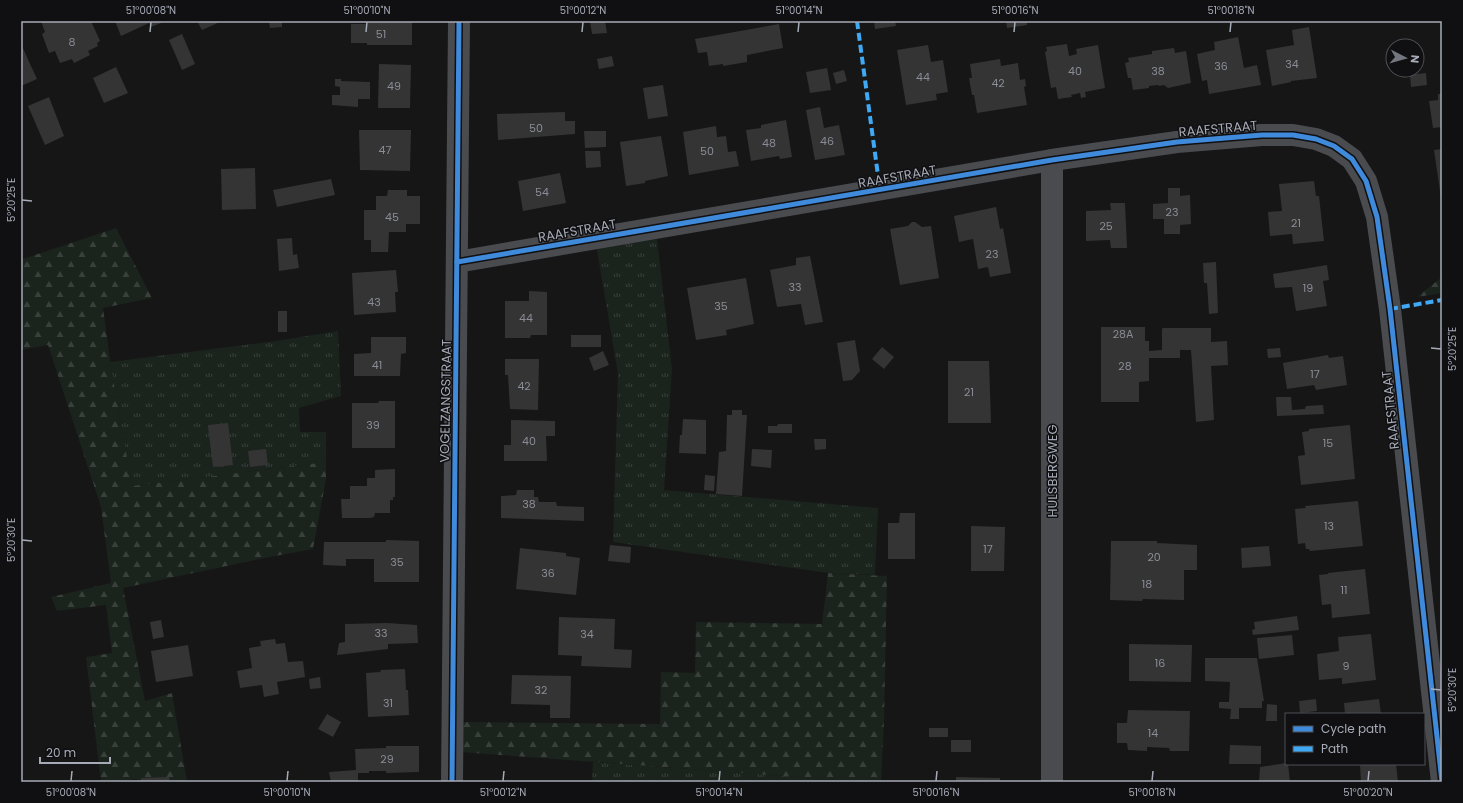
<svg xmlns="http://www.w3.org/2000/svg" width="1463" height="803" viewBox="0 0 1463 803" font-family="Poppins,sans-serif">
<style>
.grass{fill:url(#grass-tufts)}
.forest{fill:url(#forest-firs)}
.building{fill:#343435}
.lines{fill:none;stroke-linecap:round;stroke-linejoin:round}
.minor{stroke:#494b4f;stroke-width:22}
.quiet{stroke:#3fa9f5;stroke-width:4;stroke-dasharray:8 4;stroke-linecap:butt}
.cycleway-casing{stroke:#101012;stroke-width:8}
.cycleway{stroke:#408adc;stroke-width:5}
.ticks{fill:none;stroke:#a6abb7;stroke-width:1.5}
.labels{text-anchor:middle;stroke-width:3;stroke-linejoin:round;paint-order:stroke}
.number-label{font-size:11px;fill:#8a8d96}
.street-label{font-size:13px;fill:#a6abb7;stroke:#101012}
.neatline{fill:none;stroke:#a6abb7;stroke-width:1.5}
.ticks-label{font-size:10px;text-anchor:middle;fill:#a6abb7}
</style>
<defs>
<pattern id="grass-tufts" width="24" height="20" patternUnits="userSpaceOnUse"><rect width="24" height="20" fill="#1b231d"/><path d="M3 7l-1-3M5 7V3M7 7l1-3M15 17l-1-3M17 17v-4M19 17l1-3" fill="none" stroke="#39403c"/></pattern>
<pattern id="forest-firs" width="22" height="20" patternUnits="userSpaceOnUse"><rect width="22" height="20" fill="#1b231d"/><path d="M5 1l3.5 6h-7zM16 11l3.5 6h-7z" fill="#39403c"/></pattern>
</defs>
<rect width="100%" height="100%" fill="#161616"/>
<g class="grass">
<path d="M657,239L672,369L664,490L878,508L875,575L828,573L613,542L618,374L596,244Z"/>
<path d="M338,331L341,396L299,408L300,432H326V462L132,486L110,362L276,341Z"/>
<path d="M593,762L837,780V782H592Z"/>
</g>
<g class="forest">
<path d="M116,228L152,298L103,308L111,367L132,486L326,462V479L313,549L259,559L123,588L145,701L172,693L187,782H138L137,779L116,782H101L86,657L112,653L106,605L57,611L51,597L111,583L101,507L48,345L21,350V258L23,259Z"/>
<path d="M1442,277V293L1417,297Z"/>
<path d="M828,573L887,576L884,721L881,782H837V780L461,752V722L660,724L661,672L695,673L696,622L822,624Z"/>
</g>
<g class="building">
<path d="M41,21H91L100,41L97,43L98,46L88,51L90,55L74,63L72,59L60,63L55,51L49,53L42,34L45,32Z"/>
<path d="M115,21H166L151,27L149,23L121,36Z"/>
<path d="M197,21H222L202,30Z"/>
<path d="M269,21H282V27L270,28Z"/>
<path d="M368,21H412V45H367V43H351V24H368Z"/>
<path d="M590,21H605L607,33L592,34Z"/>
<path d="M874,21H895L896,26L875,29Z"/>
<path d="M1006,21H1027V25L1007,28Z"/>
<path d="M779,24L783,48L747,55V62L723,66V64L709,66L707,52L698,53L695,39Z"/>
<path d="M1309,27L1317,78L1291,81V82L1272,86L1266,50L1294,45L1292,30Z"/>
<path d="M182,34L195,64L182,70L169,40Z"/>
<path d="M1238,37L1244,68L1257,65L1261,85L1209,94L1207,80L1202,81L1197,54L1215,50L1214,42Z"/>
<path d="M21,44L37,79L21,86Z"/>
<path d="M1067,44L1069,56L1077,54L1076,49L1098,45L1105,88L1085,92L1086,97L1081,98L1080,93L1071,95L1072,97L1058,99L1056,87L1051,88L1045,52L1047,51L1046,47Z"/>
<path d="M928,45L931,62L943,60L948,92L936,94L937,100L906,105L897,50Z"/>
<path d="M1174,48L1175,53L1186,51L1191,83L1168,88L1164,85L1159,86L1158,85L1149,86V88L1133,90L1131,78H1128L1125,63L1129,62L1128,58L1152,54V51Z"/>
<path d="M612,56L614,66L599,69L597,59Z"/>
<path d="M1000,59L1001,66L1018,63L1020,80L1025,79L1026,86L1024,87L1027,105L977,113L974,95H972L969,78H972L970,64Z"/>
<path d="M379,64L411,65L410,108H378Z"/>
<path d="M116,67L128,93L104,103L93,78Z"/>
<path d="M827,68L831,90L810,93L806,72Z"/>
<path d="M844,70L847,81L836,84L833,73Z"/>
<path d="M1426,73L1427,85L1411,87L1410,75Z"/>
<path d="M335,79H341V81L370,82V99H358V107L332,105V95H340V87L335,86Z"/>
<path d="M663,85L668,116L648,119L643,88Z"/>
<path d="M1438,94H1442V127L1433,128L1429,101L1438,100Z"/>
<path d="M49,97L64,136L45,145L28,106Z"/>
<path d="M820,107L824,128L839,125L845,155L815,160L806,110Z"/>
<path d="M565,112V121H575V134L498,140L497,114Z"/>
<path d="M786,120L792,157L780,159L779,156L751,161L746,130L761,128V125Z"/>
<path d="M716,126L717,137L726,136L728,152L736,151L739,166L689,175L683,132Z"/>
<path d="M359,130H411L410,171L360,170Z"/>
<path d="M584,131H606V147L585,148Z"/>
<path d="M661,136L668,176L645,181V183L626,186L620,142Z"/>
<path d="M1442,149V198H1441L1434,150Z"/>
<path d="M585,151H600L601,167L586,168Z"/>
<path d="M255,168L256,209L222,210L221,169Z"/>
<path d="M560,173L566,203L523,211L518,181Z"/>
<path d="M331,179L335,195L277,207L273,190Z"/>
<path d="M1314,181L1316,196H1319L1324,241L1293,244L1292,234L1270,236L1268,212L1282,211L1279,184Z"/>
<path d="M1168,188H1180V196L1190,195L1191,224L1180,225V234H1164V219H1153V204L1168,203Z"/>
<path d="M388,190H407V196H420V224H406V232H389L388,252H371V240H364V210H376V196H387Z"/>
<path d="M1110,203H1125L1127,248H1111L1110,240L1086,241V211L1111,210Z"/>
<path d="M996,207L1000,229L1003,228L1011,273L990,277L988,267L978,269L973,239L959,242L954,216Z"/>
<path d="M912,222H915L922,227L931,226L939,278L900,285L890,229L908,226Z"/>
<path d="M292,238L293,255L297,254L299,268L279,271L277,239Z"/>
<path d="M810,256L823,322L805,325L801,304L777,307L770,270L796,265V258Z"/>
<path d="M1216,262L1218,313L1209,314L1207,283H1204L1203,263Z"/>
<path d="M1327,265L1329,280L1323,281L1327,306L1296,311L1292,287L1275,288L1273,274Z"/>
<path d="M396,270L398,292H395L396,312L354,315L352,273Z"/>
<path d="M746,278L754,324L726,330L727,335L696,340L687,288Z"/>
<path d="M529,291L547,292V335H531L530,338H505V301H529Z"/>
<rect x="278" y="311" width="9" height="21"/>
<path d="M1101,327H1145V341H1149V351L1162,350V329L1163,328H1211V342L1227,341L1228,365L1211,366L1214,420L1196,422L1191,350H1180V358H1149V381L1139,382V402H1101Z"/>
<rect x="571" y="335" width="30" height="12"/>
<path d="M371,337H406V353L401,354L400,376H354V354L371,353Z"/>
<path d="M855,340L860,371L852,380L843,381L837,343Z"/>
<path d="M882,347L894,357L884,369L872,359Z"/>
<path d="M1280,348L1281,357L1268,358L1267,349Z"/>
<path d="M603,351L609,365L594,371L589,358Z"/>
<path d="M1328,355L1329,358L1343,356L1347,385L1316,390L1314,385L1287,389L1283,363Z"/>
<path d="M505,359H539L538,410L510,409L508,375H505Z"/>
<path d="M948,361H989L991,423H948Z"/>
<path d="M1276,397H1291L1292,410L1305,409L1306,406L1323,405L1324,414L1277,416Z"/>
<path d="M379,401H395V448H352V403H378Z"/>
<path d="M732,410H742V415H747L742,496L716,494L719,452L726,451L727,415H732Z"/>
<path d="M683,419L706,420V454L679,453L680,435H682Z"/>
<path d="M511,420L555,421V436H546L547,461H504V445H511Z"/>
<path d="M228,423L233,465L213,467L208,427V425Z"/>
<path d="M778,424H792V433H768V426H777Z"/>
<path d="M1350,425L1355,479L1301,485L1298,456L1305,455L1302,432L1309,431V429Z"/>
<path d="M814,439H826V449L815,450Z"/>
<path d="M266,449L268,465L250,467L248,451Z"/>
<path d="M752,449L772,450L771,468L751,466Z"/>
<path d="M395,469V497H393V500H390V513H375L374,517L370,518H342L341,499H350V486H367V478H375V470Z"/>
<path d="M705,475L715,476L714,491L704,490Z"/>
<path d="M517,490H534V497H538L539,502H556L557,506L584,507V521L501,518V496L516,495Z"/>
<path d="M1358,501L1363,546L1310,551L1309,549H1306L1305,543L1298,544L1295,509L1306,508L1305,506Z"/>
<path d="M900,513H915V559H888V523H899Z"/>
<path d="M971,526L1005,527L1004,571H971Z"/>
<path d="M386,540L419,541V582H374V559H346V566L323,565L324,542H386Z"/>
<path d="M1111,541H1157V543L1197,545V570H1184V600L1143,599L1142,601L1110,600Z"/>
<path d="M610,545L631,547L630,563L608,561Z"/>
<path d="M1269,546L1271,566L1242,568L1241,548Z"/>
<path d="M520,548L566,553V556L580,558L576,595L516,589Z"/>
<path d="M1365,569L1370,614L1332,618L1331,604L1322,605L1319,575L1328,574V573Z"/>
<path d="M1297,616L1299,630L1253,635L1252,630L1255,629L1254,622Z"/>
<path d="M559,617L615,619L614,649L632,650L631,668L581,666L582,656L558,655Z"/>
<path d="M161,620L164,637L153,639L150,622Z"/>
<path d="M387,623L417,625L418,643L388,644V649L337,655L339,643L345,642V624Z"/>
<path d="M1371,634L1376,680L1342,684V678L1319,680L1317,654L1339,651L1338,637Z"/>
<path d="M1292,635L1294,655L1259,659L1257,638Z"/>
<path d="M275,639L276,644L285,643L288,662L303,661L305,677L277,682L279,694L264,697L262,685L240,688L237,671L252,668L249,648L261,646L260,641Z"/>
<path d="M1129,644L1192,645L1191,682L1129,681Z"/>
<path d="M188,645L193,676L156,682L151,651Z"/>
<path d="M1205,658H1257L1264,701H1262V708H1239V719H1230L1231,709L1219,708V702H1229L1230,682L1205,681Z"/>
<path d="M405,669L406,690H408L409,715L368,717L366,673L380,672L381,670Z"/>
<path d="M512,675L571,676L570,718H550V705L511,704Z"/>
<path d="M320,677L321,688L310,689L309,679Z"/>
<path d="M1316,699L1317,711L1300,713L1299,701Z"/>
<path d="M1379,699L1381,714H1345L1344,703Z"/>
<path d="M1267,704L1277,705V721H1266Z"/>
<path d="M1128,710L1190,711L1189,751H1170L1169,748L1147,747V751L1128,750L1127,743H1117V723H1127Z"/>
<path d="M327,714L341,722L333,737L318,729Z"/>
<rect x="929" y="728" width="19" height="9"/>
<rect x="951" y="740" width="20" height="12"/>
<path d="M1230,745L1261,746V764H1229Z"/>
<path d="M386,746H419V772L386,773V771H369V773H358V782H331L329,772L356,770L355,749L386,748Z"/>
<path d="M1286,763L1288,764L1290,782H1259L1260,767Z"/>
<path d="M1396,764L1398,782H1361L1360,765Z"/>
<path d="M169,777L170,782H141V778Z"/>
<path d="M956,777L1000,778V782H956Z"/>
</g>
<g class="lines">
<g class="minor">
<path d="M457,262L1052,160L1177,142L1262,135H1293L1316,139L1334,146L1352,159L1366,181L1377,217L1390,309L1442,782"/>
<path d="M452,782L459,21"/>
<path d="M1052,782V160"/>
</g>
<g class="quiet">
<path d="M857,21L880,190"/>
<path d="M1390,309L1442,300"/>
</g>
<g class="cycleway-casing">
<g id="cycleway">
<path d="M457,262L1052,160L1177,142L1262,135H1293L1316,139L1334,146L1352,159L1366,181L1377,217L1390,309L1442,782"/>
<path d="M452,782L459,21"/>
</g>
</g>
<use href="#cycleway" class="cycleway"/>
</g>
<path class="ticks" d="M150,32L151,22M366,32L367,22M582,32L583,22M798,32L799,22M1014,32L1015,22M1230,32L1231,22M22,200L32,201M1431,348L1441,349M22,540L32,541M1431,689L1441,690M71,781L72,771M287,781L288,771M503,781L504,771M719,781L720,771M936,781L937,771M1152,781L1153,771M1368,781L1369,771"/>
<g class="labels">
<g class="number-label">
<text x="381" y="38">51</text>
<text x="72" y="46">8</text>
<text x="1292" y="68">34</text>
<text x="1221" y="70">36</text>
<text x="1075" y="75">40</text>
<text x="1158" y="75">38</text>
<text x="923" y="81">44</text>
<text x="998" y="87">42</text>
<text x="394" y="90">49</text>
<text x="536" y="132">50</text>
<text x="827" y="145">46</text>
<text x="769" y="147">48</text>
<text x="385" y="154">47</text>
<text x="707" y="155">50</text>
<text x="542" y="196">54</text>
<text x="1172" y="216">23</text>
<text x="392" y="221">45</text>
<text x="1296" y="227">21</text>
<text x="1106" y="230">25</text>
<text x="992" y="258">23</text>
<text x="795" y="291">33</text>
<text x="1308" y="292">19</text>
<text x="374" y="306">43</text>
<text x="721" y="310">35</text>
<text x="526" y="322">44</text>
<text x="1123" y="338">28A</text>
<text x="377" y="369">41</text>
<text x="1125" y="370">28</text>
<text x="1315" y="378">17</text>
<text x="524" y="390">42</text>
<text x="969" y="396">21</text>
<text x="373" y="429">39</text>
<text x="529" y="445">40</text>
<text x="1328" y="447">15</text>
<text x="529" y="508">38</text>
<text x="1329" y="530">13</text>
<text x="988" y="553">17</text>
<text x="1154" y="561">20</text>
<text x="397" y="566">35</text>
<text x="548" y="577">36</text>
<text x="1147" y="588">18</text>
<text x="1344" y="594">11</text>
<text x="381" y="637">33</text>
<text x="587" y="638">34</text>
<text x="1160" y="667">16</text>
<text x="1346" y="670">9</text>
<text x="541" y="694">32</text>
<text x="388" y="707">31</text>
<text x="1153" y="737">14</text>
<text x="387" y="763">29</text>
</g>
<g class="street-label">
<text transform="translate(1218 128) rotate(-5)" y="5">RAAFSTRAAT</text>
<text transform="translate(897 176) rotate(-10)" y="5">RAAFSTRAAT</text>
<text transform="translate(577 230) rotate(-10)" y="5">RAAFSTRAAT</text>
<text transform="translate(445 401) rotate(-89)" y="5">VOGELZANGSTRAAT</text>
<text transform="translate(1390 410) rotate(-96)" y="5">RAAFSTRAAT</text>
<text transform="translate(1052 471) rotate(-90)" y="5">HULSBERGWEG</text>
</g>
</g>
<rect width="1463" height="803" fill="none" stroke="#101012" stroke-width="44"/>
<rect x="1285" y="713" width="140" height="52" fill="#101012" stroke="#4c4e54"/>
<rect x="1293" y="726" width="20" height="6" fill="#408adc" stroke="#4c4e54"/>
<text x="1321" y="733" font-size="12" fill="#a6abb7">Cycle path</text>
<rect x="1293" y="746" width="20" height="6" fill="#3fa9f5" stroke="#4c4e54"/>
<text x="1321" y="753" font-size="12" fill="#a6abb7">Path</text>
<g transform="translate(1405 58) rotate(96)"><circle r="19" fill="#101012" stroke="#4c4e54"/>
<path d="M0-3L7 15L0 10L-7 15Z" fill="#74777f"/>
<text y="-6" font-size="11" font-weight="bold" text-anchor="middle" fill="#a6abb7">N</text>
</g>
<path d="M40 757v6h70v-6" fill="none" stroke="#a6abb7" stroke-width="2"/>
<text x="46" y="757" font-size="12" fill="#a6abb7" stroke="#101012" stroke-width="3" paint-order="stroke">20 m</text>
<rect x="22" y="22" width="1419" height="759" class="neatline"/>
<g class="ticks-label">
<text x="151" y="14">51°00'08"N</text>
<text x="367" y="14">51°00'10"N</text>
<text x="583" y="14">51°00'12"N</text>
<text x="799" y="14">51°00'14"N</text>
<text x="1015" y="14">51°00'16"N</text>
<text x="1231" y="14">51°00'18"N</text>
<text transform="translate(11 200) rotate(-90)" y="4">5°20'25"E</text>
<text transform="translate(1452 349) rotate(-90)" y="4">5°20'25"E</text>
<text transform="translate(11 540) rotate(-90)" y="4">5°20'30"E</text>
<text transform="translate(1452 690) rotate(-90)" y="4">5°20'30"E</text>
<text x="71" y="796">51°00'08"N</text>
<text x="287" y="796">51°00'10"N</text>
<text x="503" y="796">51°00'12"N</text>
<text x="719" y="796">51°00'14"N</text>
<text x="936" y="796">51°00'16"N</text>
<text x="1152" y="796">51°00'18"N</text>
<text x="1368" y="796">51°00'20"N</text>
</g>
</svg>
